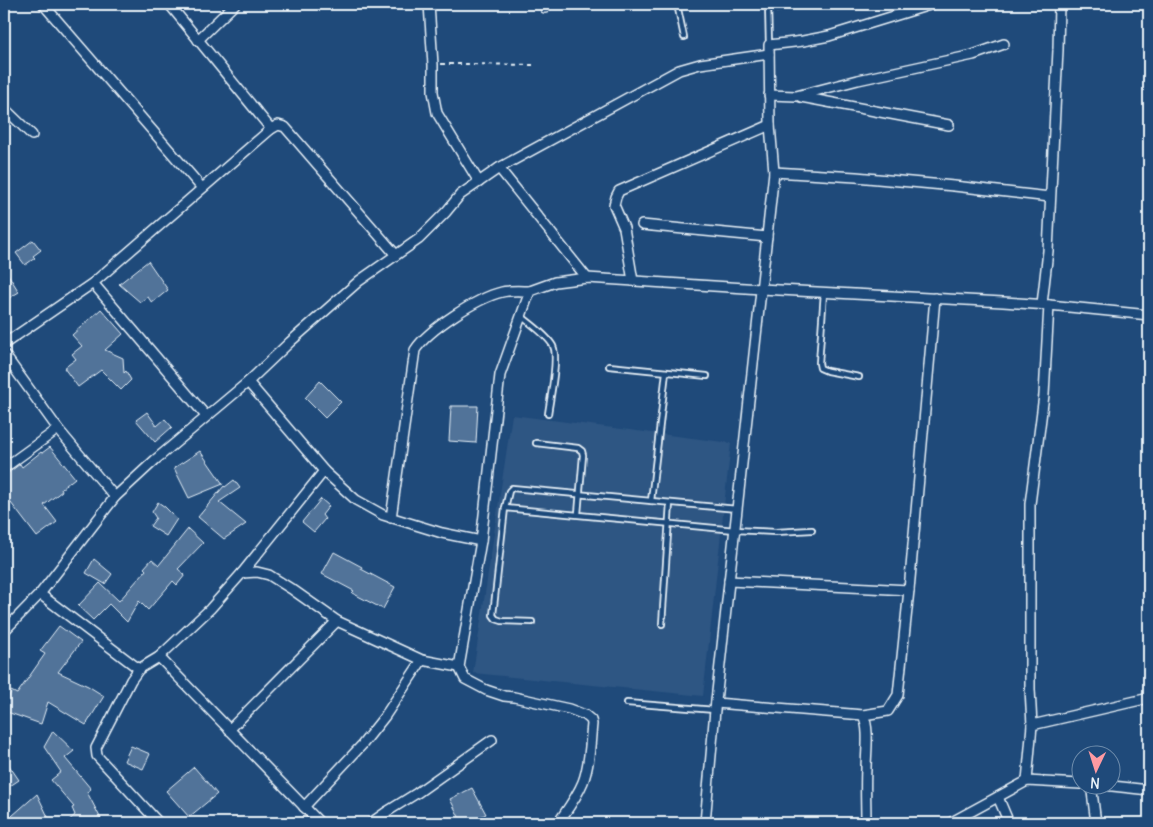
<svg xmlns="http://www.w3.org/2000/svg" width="1153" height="827" viewBox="0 0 1153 827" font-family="Delius,sans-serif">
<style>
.built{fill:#2e5683}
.building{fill:#517399;stroke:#e8f1f8}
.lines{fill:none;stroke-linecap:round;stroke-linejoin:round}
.lane-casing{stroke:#e8f1f8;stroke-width:8}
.street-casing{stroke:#e8f1f8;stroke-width:12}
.path{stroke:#e8f1f8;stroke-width:2;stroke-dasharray:4 4;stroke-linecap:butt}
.lane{stroke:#1f4a7a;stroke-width:4.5}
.street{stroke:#1f4a7a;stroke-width:9}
</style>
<rect width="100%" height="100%" fill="#1f4a7a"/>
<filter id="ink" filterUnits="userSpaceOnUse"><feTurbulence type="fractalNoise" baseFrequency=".02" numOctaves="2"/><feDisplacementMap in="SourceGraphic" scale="10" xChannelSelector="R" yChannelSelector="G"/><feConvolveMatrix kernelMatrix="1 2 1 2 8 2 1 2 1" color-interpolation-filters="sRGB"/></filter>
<g filter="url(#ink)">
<g class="built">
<path d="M775,4H805L776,14Z"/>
<path d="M512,415L731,443L703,696L473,673Z"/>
</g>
<g class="building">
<path d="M33,240L41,250L33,256L35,258L25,265L16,253Z"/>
<path d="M148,261L168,290L152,303L148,297L140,302L119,284Z"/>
<path d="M4,268L19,292L4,301Z"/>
<path d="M101,309L123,334L105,350L123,358L124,373L126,371L131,380L121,390L101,370L78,387L64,368L76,359L72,354L82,346L72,335Z"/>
<path d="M320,381L341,402L325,418L305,398Z"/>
<path d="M451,406H478L476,443L449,441Z"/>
<path d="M147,412L157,426L165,419L172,427L155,442L136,420Z"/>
<path d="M50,447L75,478L61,489L62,491L44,505L57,522L37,537L11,503L4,508V476L20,464L22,467L41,452L42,453Z"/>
<path d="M200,451L223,484L189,498L174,468Z"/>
<path d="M234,480L240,488L219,502L246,524L224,539L198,517L224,486L225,487Z"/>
<path d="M321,499L329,506L322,515L325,519L314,532L302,522Z"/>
<path d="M158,502L165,507L177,519L166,536L150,526L156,518L152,512Z"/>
<path d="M188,529L203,543L178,569L185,575L177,585L173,581L148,610L139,601L127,622L109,604L93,620L78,606L100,583L119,601L146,570L144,568L152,559L159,565Z"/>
<path d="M334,552L362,567L361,569L395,587L383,609L352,593L354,591L322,574Z"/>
<path d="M94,559L112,574L105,584L86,573Z"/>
<path d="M59,626L81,642L58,672L88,686L104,696L86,725L48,702L41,724L4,711L11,691L17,694L45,654L40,651Z"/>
<path d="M53,731L74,751L65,758L91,789L87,792L103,823H66L75,815L72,808L74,807L51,780L61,772L44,747Z"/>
<path d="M131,746L150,754L143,769L124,761Z"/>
<path d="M4,758L19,780L4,790Z"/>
<path d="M194,767L217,794L189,817L166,791Z"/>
<path d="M472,788L486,814L469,823H462L450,799Z"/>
<path d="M37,794L51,823H4Z"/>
</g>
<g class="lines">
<g class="lane-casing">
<g id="lane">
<path d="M677,4L684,37"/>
<path d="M768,4L769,45"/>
<path d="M824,292L819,363L820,368L827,371L859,377"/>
<path d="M521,316C531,324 547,335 553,346C559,357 550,399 548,414"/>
<path d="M609,366L707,376"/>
<path d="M536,443L578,448L582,451L583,455L578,514"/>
<path d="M651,501L666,372"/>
<path d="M505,508L493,615L496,619L502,621L532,622"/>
<path d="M737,509L512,488L509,491L505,508L735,530L776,532L812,530"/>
<path d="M662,624L670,503"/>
<path d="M627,703L715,710"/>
</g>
</g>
<g class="street-casing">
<g id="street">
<path d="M43,4L202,188"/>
<path d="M169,4L271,129"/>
<path d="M429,4L433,65V92L437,113L479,182"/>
<path d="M545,4V8"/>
<path d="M198,40L235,4"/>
<path d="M769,95L796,96L858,80L973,55L1004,44"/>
<path d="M801,97L949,125"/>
<path d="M4,108L32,135"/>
<path d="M499,168L587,278"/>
<path d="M774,172L856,177L954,186L1050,197"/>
<path d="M642,225L767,237"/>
<path d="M633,281L624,228L614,205L616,197L619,191L770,125"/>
<path d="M93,283L206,416"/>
<path d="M1042,304L1048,251L1058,50L1059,4"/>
<path d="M4,344L93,283L271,129L278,125L285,127L396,255"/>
<path d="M4,354L58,429L115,497"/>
<path d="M248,382L324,471L356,500L383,515L442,533L481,541"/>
<path d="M4,468L58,429"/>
<path d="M391,518L415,350C429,329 477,298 502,292C511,290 521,291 530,291"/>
<path d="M242,573L257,572L269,575L293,590L337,621L422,660L459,667"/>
<path d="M729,581L909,590"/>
<path d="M40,594L139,669"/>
<path d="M4,631L40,594L115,497L155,460L248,382L290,342L359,281L419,239L446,212L460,195L499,168L679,70L700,64L769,54"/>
<path d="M159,657L320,823"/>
<path d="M716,703L863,715L888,711L898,695L909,590L935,298"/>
<path d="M863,715C870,728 866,753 866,769C865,787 866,805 866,823"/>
<path d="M1032,725L1149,698"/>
<path d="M229,730L337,621"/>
<path d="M1027,781L1032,725L1030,689V504L1044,395L1049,305"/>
<path d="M1091,784L1096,823"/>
<path d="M1094,784L1149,790"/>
<path d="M998,797L1009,823"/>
<path d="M304,807L362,745L385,716L422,660"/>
<path d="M159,823L97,756L96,748L131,680L139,669L159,657L210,609L242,573L324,471"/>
<path d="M371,823L388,811L417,793L492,740"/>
<path d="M558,823C567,810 577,797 583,782C590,764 590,743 592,724L591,720L585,715L569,709L514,697L504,696L486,690L465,679L459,667L481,541L500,375L530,291L555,282L587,278L761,289L1003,302L1049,305L1149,315"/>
<path d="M705,823L715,710L774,172L770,125L769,45L803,41L829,36L933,4"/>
<path d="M950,823L1027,781L1080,784"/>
</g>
</g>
<path class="path" d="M441,64H466L536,65"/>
<use href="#lane" class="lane"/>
<use href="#street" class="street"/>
</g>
</g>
<rect width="1153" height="827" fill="none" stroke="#1f4a7a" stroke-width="20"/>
<rect x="10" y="10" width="1133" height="807" fill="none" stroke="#e8f1f8" stroke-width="2" filter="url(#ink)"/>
<g transform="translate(1096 770) rotate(184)"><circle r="24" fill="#1f4a7a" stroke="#6f8dac"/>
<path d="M0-4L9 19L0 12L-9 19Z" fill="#ff9aa2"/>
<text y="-8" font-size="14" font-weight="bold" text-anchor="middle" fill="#e8f1f8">N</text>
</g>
</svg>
